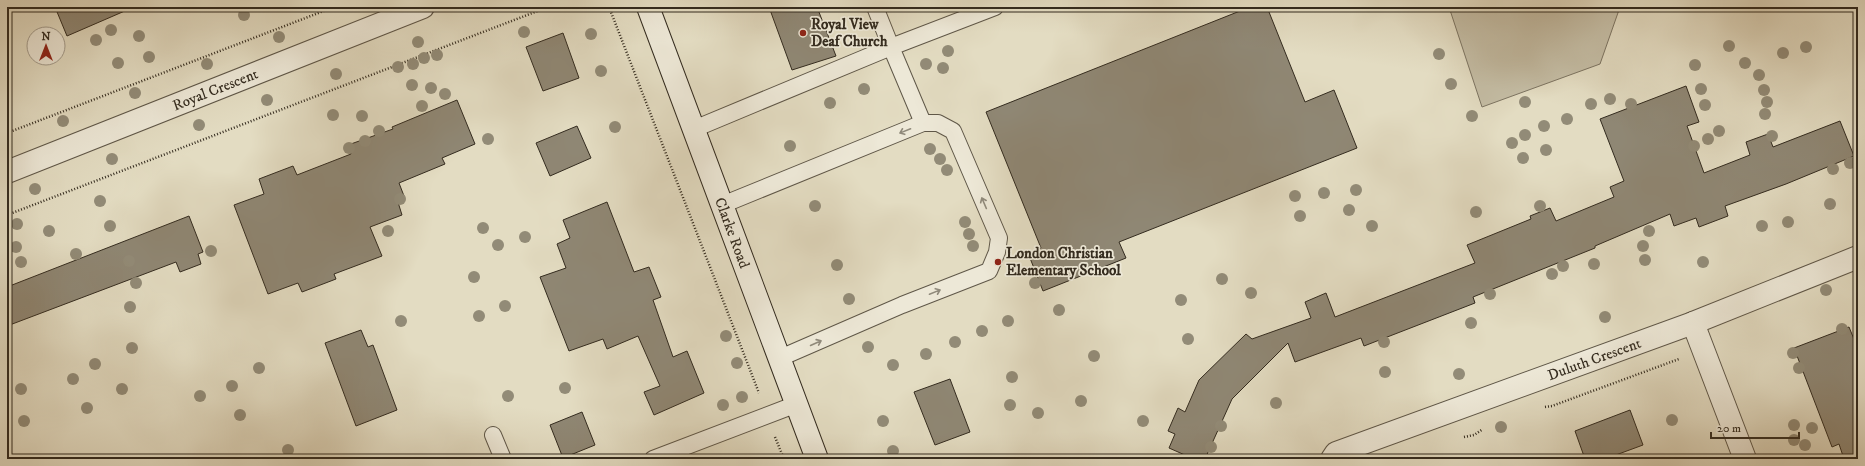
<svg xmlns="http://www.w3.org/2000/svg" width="1865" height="466" viewBox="0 0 1865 466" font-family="'IM FELL DW Pica',serif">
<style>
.pitch{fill:#c5bea6;stroke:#7c7462}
.building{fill:#8f8774;stroke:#332b1f}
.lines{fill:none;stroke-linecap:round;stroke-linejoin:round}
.lane-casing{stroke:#5f5748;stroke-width:18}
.street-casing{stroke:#5f5748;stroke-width:24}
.secondary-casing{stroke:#332b1f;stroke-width:24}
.path{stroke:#332b1f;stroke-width:2.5;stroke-dasharray:1 2;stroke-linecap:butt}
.lane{stroke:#ede8d7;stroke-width:16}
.street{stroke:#ede8d7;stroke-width:22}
.secondary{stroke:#ede8d7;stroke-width:22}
.tree{fill:#928b77}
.oneway{stroke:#908a7b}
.poi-dot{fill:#8f2418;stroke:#ede8d7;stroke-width:1.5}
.labels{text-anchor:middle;stroke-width:3.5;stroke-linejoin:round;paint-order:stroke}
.poi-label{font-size:15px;font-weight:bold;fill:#332b1f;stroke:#ede8d7;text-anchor:start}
.street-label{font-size:15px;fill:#332b1f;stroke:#ede8d7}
</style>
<rect width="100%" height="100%" fill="#e3dcc2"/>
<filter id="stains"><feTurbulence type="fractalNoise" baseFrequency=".005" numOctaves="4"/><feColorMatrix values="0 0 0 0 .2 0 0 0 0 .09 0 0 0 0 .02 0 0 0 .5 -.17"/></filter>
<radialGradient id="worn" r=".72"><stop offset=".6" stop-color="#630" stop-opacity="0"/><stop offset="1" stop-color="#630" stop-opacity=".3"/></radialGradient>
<path class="pitch" d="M1449,7H1620L1600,64L1482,107Z"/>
<g class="building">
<path d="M55,7H134L67,36Z"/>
<path d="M769,7H817L836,56L792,70Z"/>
<path d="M1250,7H1267L1305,102L1334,90L1357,148L1119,242L1126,258L1043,291L1028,253L1041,248L986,112Z"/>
<path d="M563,33L579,78L543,91L526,47Z"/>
<path d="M1686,86L1699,122L1687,126L1704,173L1750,155L1746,142L1768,134L1773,147L1840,121L1854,156L1786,184L1725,206L1728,216L1699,227L1696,218L1674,226L1670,214L1595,246V248L1473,297L1475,303L1364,346L1361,338L1295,362L1288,343L1232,399L1205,459H1194L1169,448L1175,434L1168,431L1178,408L1185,412L1199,380L1246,334L1252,339L1311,318L1305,302L1326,293L1335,317L1475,263L1467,245L1531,219L1530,216L1550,208L1556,221L1614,197L1610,187L1624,181L1600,119Z"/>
<path d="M457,100L475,144L442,158L445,164L399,183L404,196L397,199L402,215L370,227L382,256L334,274L336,279L302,292L298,283L268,294L234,205L264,194L259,179L293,166L297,175L351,154L348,145L393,129L392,127Z"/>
<path d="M577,126L591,158L550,176L536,143Z"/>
<path d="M607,202L634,272L649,267L661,297L653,300L673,357L687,351L704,393L654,415L644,392L660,386L638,336L607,349L603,339L569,351L540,277L566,268L557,244L570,238L563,220Z"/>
<path d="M189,216L203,252L198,254L201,264L180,272L176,262L7,326V287Z"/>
<path d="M1849,327L1858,349V459H1844L1839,444L1832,447L1794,348Z"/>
<path d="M361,330L368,347L373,345L397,410L356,426L325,343Z"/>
<path d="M950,379L970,432L935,445L914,392Z"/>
<path d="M1630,410L1643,445L1605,459H1585L1575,431Z"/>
<path d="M582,412L595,445L563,458L550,425Z"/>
</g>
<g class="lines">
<g class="lane-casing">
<g id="lane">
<path d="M923,123L891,47L995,7"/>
<path d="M694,129L891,47L875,7"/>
<path d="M722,205L923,123H938L953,131L999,238L997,252L989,271L902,305L780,358"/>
<path d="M493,435L503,459"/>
<path d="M653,459L797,404"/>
</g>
</g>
<g class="street-casing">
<g id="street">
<path id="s1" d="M7,172L423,7"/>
<path d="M1693,323L1745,459"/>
<path id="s2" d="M1332,459L1336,453L1693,323L1858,257"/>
</g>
</g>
<g class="secondary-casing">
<g id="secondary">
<path id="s3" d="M648,7L817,459"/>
</g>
</g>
<g class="path">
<path d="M609,7L759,393"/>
<path d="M7,133L334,7"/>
<path d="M7,215L548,7"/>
<path d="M1545,407L1552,406L1679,359"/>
<path d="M775,437L784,459"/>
<path d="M1464,437L1474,435L1483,429"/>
</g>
<use href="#lane" class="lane"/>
<use href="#street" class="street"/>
<use href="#secondary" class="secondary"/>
</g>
<g class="tree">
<circle cx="244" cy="15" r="6"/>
<circle cx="111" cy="30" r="6"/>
<circle cx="524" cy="32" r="6"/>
<circle cx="591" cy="34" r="6"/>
<circle cx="139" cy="36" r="6"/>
<circle cx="279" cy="37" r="6"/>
<circle cx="96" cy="40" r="6"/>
<circle cx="418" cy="42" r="6"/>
<circle cx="1729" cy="46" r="6"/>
<circle cx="1806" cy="47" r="6"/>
<circle cx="948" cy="51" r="6"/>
<circle cx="1783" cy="53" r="6"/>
<circle cx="1439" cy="54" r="6"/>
<circle cx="437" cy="55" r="6"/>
<circle cx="149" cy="57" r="6"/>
<circle cx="424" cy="58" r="6"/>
<circle cx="118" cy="63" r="6"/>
<circle cx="1745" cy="63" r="6"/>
<circle cx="207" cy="64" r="6"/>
<circle cx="413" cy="64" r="6"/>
<circle cx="926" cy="64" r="6"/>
<circle cx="1695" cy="65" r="6"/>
<circle cx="398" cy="67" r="6"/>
<circle cx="943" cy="68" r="6"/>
<circle cx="601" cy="71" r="6"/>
<circle cx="336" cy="74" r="6"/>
<circle cx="1759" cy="75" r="6"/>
<circle cx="1451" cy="84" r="6"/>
<circle cx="412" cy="85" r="6"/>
<circle cx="431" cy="88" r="6"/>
<circle cx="864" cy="89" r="6"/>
<circle cx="1701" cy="89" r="6"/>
<circle cx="1764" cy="90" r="6"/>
<circle cx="135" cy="93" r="6"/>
<circle cx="445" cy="94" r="6"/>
<circle cx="1610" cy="99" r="6"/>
<circle cx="267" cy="100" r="6"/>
<circle cx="1525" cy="102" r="6"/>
<circle cx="1767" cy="102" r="6"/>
<circle cx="830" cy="103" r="6"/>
<circle cx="1591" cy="104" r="6"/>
<circle cx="1631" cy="104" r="6"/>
<circle cx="1705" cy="105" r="6"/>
<circle cx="422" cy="106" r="6"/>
<circle cx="1765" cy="114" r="6"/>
<circle cx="333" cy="115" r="6"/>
<circle cx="362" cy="116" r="6"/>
<circle cx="1472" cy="116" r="6"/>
<circle cx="1567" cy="119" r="6"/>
<circle cx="63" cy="121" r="6"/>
<circle cx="199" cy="125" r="6"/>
<circle cx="1544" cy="126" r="6"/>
<circle cx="615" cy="127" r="6"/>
<circle cx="379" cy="131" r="6"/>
<circle cx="1719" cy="131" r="6"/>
<circle cx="1525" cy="135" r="6"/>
<circle cx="1772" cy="136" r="6"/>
<circle cx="488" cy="139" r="6"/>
<circle cx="1708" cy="139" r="6"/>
<circle cx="365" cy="141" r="6"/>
<circle cx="1512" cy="143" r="6"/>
<circle cx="790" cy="146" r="6"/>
<circle cx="1694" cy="146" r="6"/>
<circle cx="349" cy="148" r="6"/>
<circle cx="930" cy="149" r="6"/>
<circle cx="1546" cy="150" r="6"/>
<circle cx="1523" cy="158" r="6"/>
<circle cx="112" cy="159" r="6"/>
<circle cx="940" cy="159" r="6"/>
<circle cx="1850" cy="163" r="6"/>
<circle cx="1833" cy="169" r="6"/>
<circle cx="947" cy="170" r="6"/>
<circle cx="35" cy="189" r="6"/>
<circle cx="1356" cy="190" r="6"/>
<circle cx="1324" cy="193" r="6"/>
<circle cx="1295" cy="196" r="6"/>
<circle cx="400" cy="199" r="6"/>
<circle cx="100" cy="201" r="6"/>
<circle cx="1830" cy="204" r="6"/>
<circle cx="815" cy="206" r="6"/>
<circle cx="1540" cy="206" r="6"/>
<circle cx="1349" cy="210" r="6"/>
<circle cx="1476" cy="212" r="6"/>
<circle cx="1300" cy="216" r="6"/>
<circle cx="965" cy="222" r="6"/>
<circle cx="1788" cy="222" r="6"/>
<circle cx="17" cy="224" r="6"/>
<circle cx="110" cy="226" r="6"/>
<circle cx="1372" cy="226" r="6"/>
<circle cx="1762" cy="226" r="6"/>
<circle cx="483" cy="228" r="6"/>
<circle cx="49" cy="231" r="6"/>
<circle cx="388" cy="231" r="6"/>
<circle cx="1649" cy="231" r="6"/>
<circle cx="969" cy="234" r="6"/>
<circle cx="525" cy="237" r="6"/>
<circle cx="498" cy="245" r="6"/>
<circle cx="973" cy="246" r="6"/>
<circle cx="1643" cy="246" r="6"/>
<circle cx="16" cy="247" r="6"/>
<circle cx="211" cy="251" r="6"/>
<circle cx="76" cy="254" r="6"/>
<circle cx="1645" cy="260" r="6"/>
<circle cx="129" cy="261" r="6"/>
<circle cx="21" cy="262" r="6"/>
<circle cx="1703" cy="262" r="6"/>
<circle cx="1594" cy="264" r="6"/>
<circle cx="837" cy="265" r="6"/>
<circle cx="1563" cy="266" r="6"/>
<circle cx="1552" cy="274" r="6"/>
<circle cx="474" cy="277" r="6"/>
<circle cx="1222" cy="279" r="6"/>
<circle cx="136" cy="283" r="6"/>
<circle cx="1035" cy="283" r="6"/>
<circle cx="1826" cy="290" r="6"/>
<circle cx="1251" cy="293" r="6"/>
<circle cx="1490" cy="294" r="6"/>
<circle cx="849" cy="299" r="6"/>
<circle cx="1181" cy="300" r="6"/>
<circle cx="505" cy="306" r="6"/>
<circle cx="130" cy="307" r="6"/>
<circle cx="1059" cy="310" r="6"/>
<circle cx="479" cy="316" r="6"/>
<circle cx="1605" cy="317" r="6"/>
<circle cx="401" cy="321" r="6"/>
<circle cx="1008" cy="321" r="6"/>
<circle cx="1471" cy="323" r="6"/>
<circle cx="1842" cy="329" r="6"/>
<circle cx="982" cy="331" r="6"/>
<circle cx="726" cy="336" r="6"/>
<circle cx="1188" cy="339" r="6"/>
<circle cx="955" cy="342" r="6"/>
<circle cx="1384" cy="342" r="6"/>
<circle cx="868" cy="347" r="6"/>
<circle cx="132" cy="348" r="6"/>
<circle cx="1793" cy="353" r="6"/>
<circle cx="926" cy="354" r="6"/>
<circle cx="1094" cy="356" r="6"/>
<circle cx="737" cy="363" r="6"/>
<circle cx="95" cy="364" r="6"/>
<circle cx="893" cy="365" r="6"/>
<circle cx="259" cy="368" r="6"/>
<circle cx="1799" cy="368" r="6"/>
<circle cx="1385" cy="372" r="6"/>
<circle cx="1459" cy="374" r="6"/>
<circle cx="1012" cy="377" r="6"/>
<circle cx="73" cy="379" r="6"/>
<circle cx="232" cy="386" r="6"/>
<circle cx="565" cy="388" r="6"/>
<circle cx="21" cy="389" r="6"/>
<circle cx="122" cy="389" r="6"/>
<circle cx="200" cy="396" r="6"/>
<circle cx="508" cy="396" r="6"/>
<circle cx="742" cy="397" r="6"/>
<circle cx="1081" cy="401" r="6"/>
<circle cx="1276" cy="403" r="6"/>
<circle cx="723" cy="405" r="6"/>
<circle cx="1010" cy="405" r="6"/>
<circle cx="87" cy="408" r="6"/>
<circle cx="1038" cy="413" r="6"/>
<circle cx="240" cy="415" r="6"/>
<circle cx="1672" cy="420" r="6"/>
<circle cx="24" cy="421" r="6"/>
<circle cx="883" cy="421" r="6"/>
<circle cx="1143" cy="421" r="6"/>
<circle cx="1794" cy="425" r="6"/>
<circle cx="1221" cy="426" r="6"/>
<circle cx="1501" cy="427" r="6"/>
<circle cx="1812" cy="428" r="6"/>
<circle cx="1794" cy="440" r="6"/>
<circle cx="1805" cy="445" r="6"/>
<circle cx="1211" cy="447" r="6"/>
<circle cx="288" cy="450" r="6"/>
<circle cx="893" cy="451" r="6"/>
</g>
<defs><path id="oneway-shaft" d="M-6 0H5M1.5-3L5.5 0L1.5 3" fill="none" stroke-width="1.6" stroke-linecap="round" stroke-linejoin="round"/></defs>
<g class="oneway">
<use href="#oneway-shaft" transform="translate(905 131) rotate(158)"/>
<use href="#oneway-shaft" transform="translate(984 203) rotate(-113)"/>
<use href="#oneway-shaft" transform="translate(935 292) rotate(-22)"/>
<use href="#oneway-shaft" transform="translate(816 343) rotate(-24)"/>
</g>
<g class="poi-dot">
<circle cx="803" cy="33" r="4"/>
<circle cx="998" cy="262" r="4"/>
</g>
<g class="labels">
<g class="poi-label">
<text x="811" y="29">Royal View<tspan x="811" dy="17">Deaf Church</tspan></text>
<text x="1006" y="258">London Christian<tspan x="1006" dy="17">Elementary School</tspan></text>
</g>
<g class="street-label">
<text dy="5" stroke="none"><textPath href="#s1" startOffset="224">Royal Crescent</textPath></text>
<text dy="5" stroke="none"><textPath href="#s3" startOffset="241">Clarke Road</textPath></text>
<text dy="5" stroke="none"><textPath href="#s2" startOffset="282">Duluth Crescent</textPath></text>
</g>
</g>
<rect width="1865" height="466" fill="none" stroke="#e3dcc2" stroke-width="24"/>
<rect x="8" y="8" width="1849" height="450" fill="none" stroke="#332b1f" stroke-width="2"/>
<rect x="12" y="12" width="1841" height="442" fill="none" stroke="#332b1f"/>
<g transform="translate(46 46)"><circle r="19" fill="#ede8d7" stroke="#a39c8d"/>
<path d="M0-3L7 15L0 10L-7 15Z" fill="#8f2418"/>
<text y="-6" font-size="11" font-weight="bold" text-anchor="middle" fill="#332b1f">N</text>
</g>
<path d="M1711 432v6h88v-6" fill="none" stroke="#332b1f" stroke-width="2"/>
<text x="1717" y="432" font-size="12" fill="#332b1f" stroke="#ede8d7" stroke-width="3" paint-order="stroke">20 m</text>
<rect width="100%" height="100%" filter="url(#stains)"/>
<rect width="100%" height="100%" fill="url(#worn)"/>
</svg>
